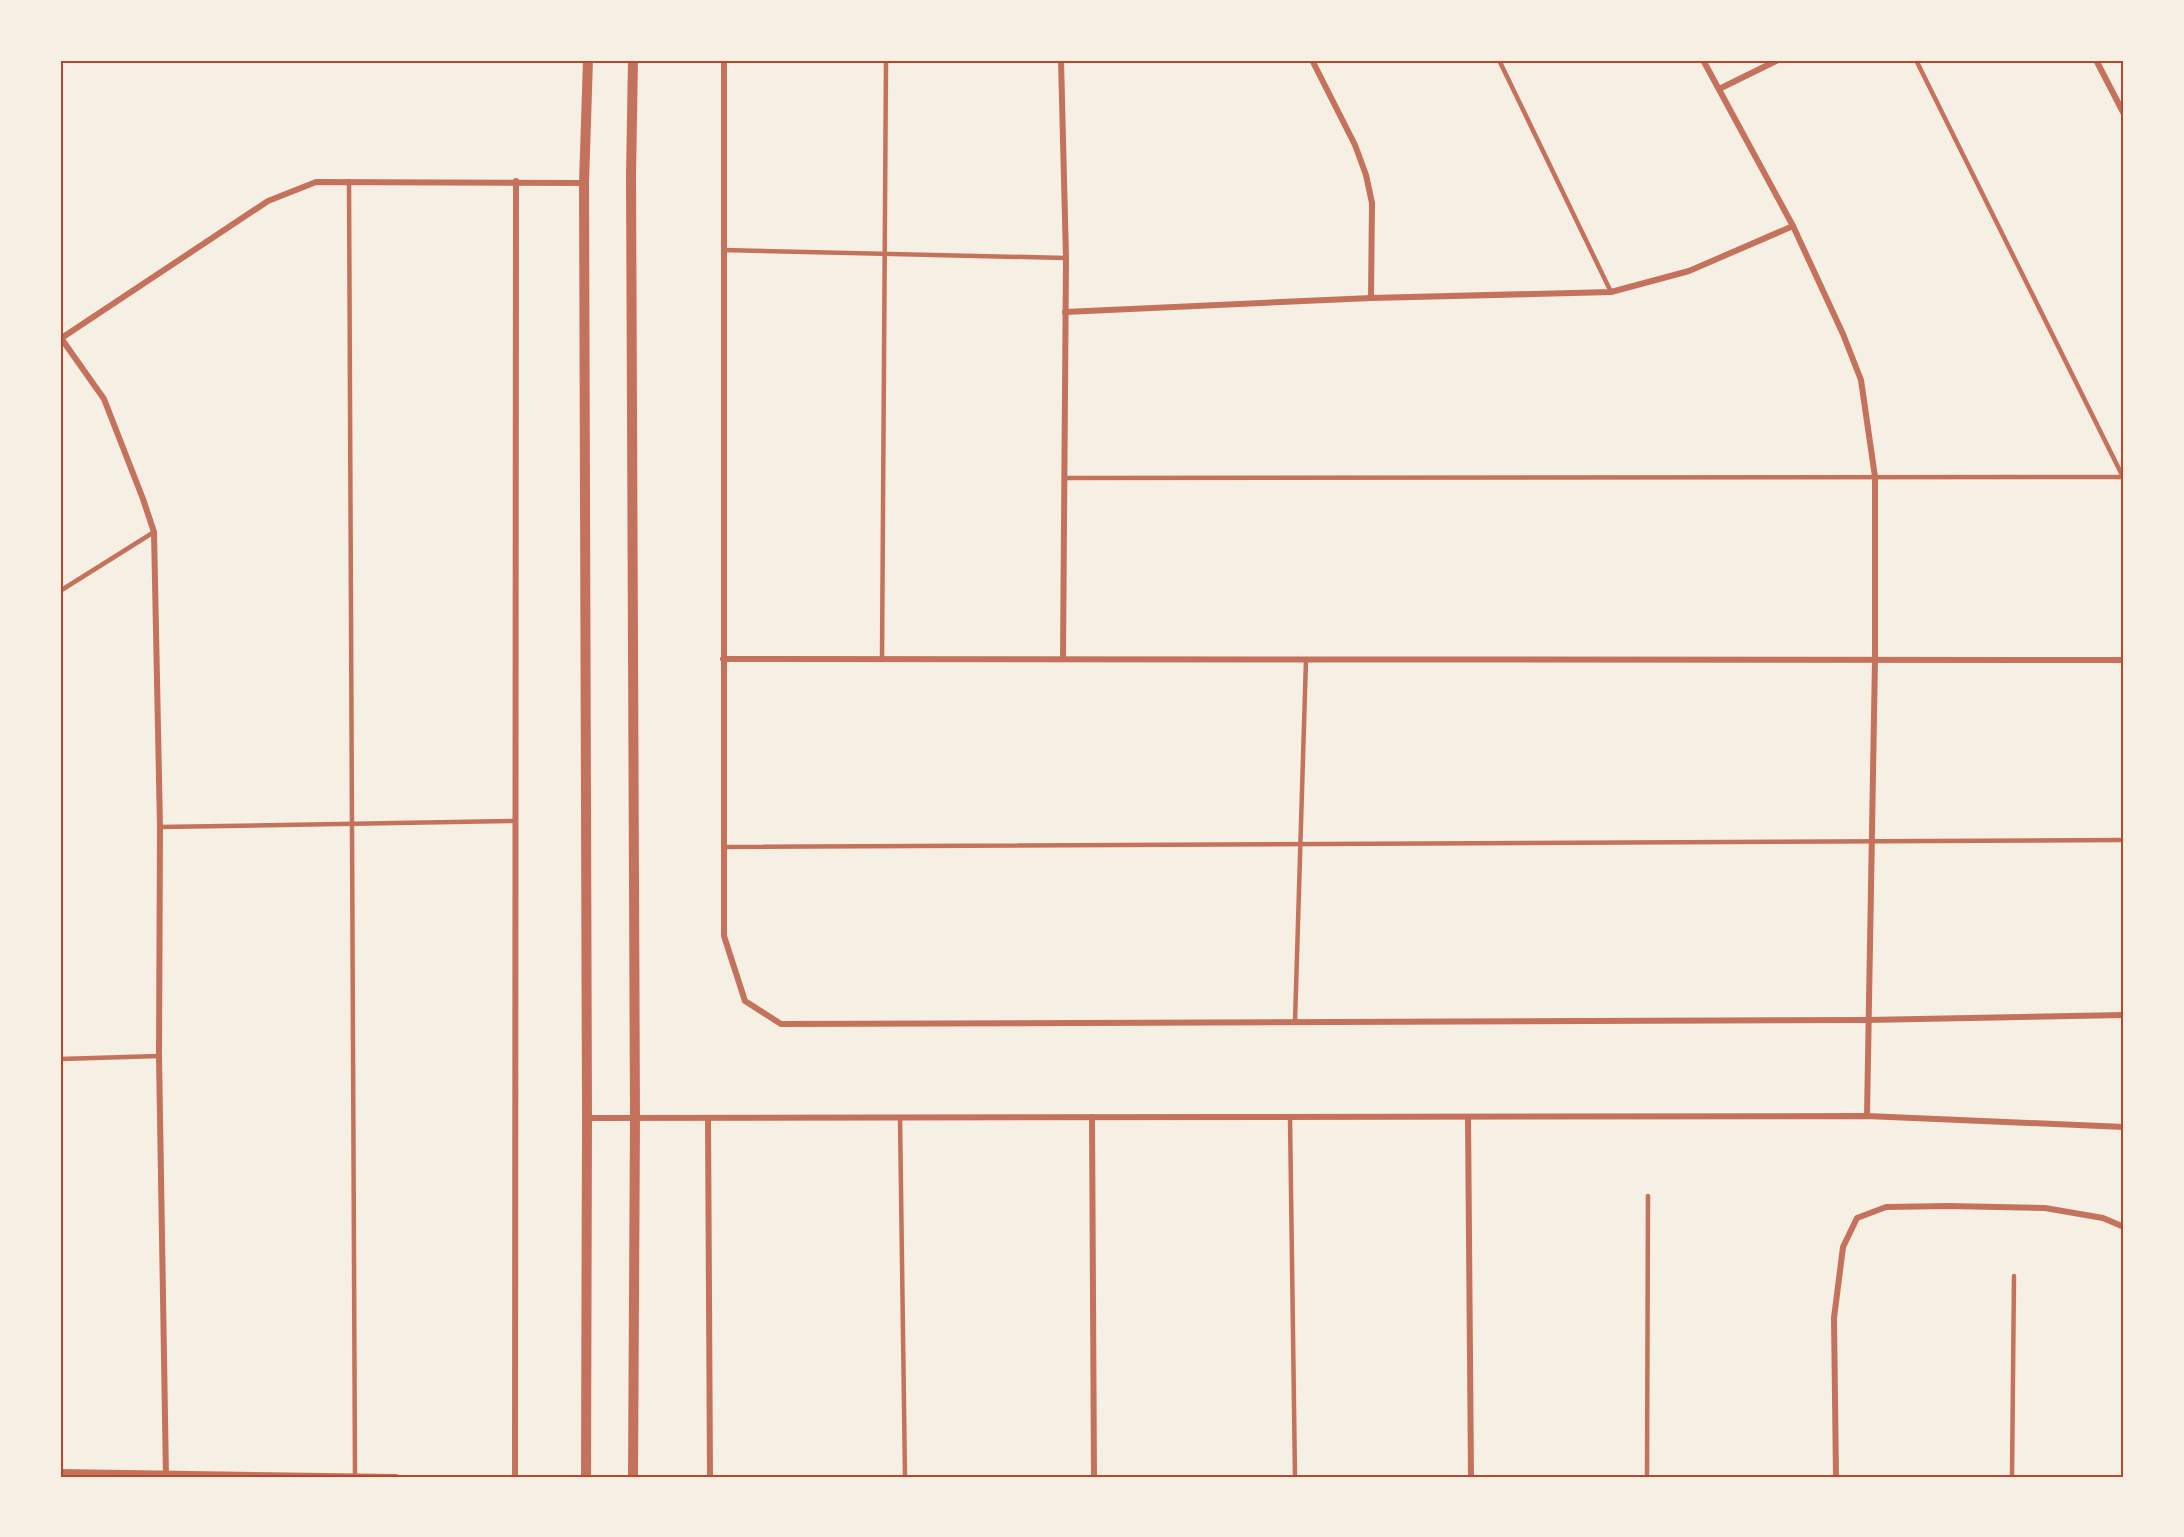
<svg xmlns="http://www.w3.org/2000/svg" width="2184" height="1537" viewBox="0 0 2184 1537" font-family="Rubik,sans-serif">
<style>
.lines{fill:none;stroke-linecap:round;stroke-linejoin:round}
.service{stroke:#c5725c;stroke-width:4.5}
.minor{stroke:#c5725c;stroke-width:6}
.tertiary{stroke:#c5725c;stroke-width:10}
.neatline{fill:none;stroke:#b5482f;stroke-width:2}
</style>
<rect width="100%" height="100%" fill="#f6efe4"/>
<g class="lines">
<g class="service">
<path d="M1499,60L1611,292"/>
<path d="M1916,60L2123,477"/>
<path d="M349,181L355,1477"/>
<path d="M723,250L1066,258"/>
<path d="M1065,478L2124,477"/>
<path d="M60,591L154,532"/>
<path d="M882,659L886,60"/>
<path d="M160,827L515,821"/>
<path d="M724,847L2124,840"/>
<path d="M1295,1022L1306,659"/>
<path d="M60,1059L159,1056"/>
<path d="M900,1117L905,1477"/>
<path d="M1290,1117L1295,1477"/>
<path d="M1647,1477L1648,1196"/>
<path d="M2012,1477L2014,1276"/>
</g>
<g class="minor">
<path d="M724,60V936L745,1001L781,1024L1867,1020L2124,1015"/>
<path d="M1061,60L1066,258L1063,659"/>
<path d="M1312,60L1355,145L1366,175L1372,203L1371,298"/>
<path d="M1703,60L1793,226L1843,334L1861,380L1875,477V660L1867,1116"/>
<path d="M2096,60L2124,114"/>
<path d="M1719,89L1778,60"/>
<path d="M1065,312L1371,298L1611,292L1689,271L1793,226"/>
<path d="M61,338L104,399L143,499L154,532L160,827L159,1056L166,1477"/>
<path d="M60,339L268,201L316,182L584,183"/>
<path d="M723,659L2124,660"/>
<path d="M1092,1117L1094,1477"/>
<path d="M1468,1117L1471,1477"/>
<path d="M587,1118L1867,1116L2124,1127"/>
<path d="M708,1118L710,1477"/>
<path d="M60,1472L396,1477"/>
<path d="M515,1477L516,181"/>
<path d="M1836,1477L1834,1318L1843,1247L1857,1218L1886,1207L1948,1206L2045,1208L2103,1218L2124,1227"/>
</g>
<g class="tertiary">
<path d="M586,1477L587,1118L584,183L588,60"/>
<path d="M633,1477L635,1118L631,175L633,60"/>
</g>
</g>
<rect width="2184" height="1537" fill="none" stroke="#f6efe4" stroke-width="123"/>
<rect x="62" y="62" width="2060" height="1414" class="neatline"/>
</svg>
